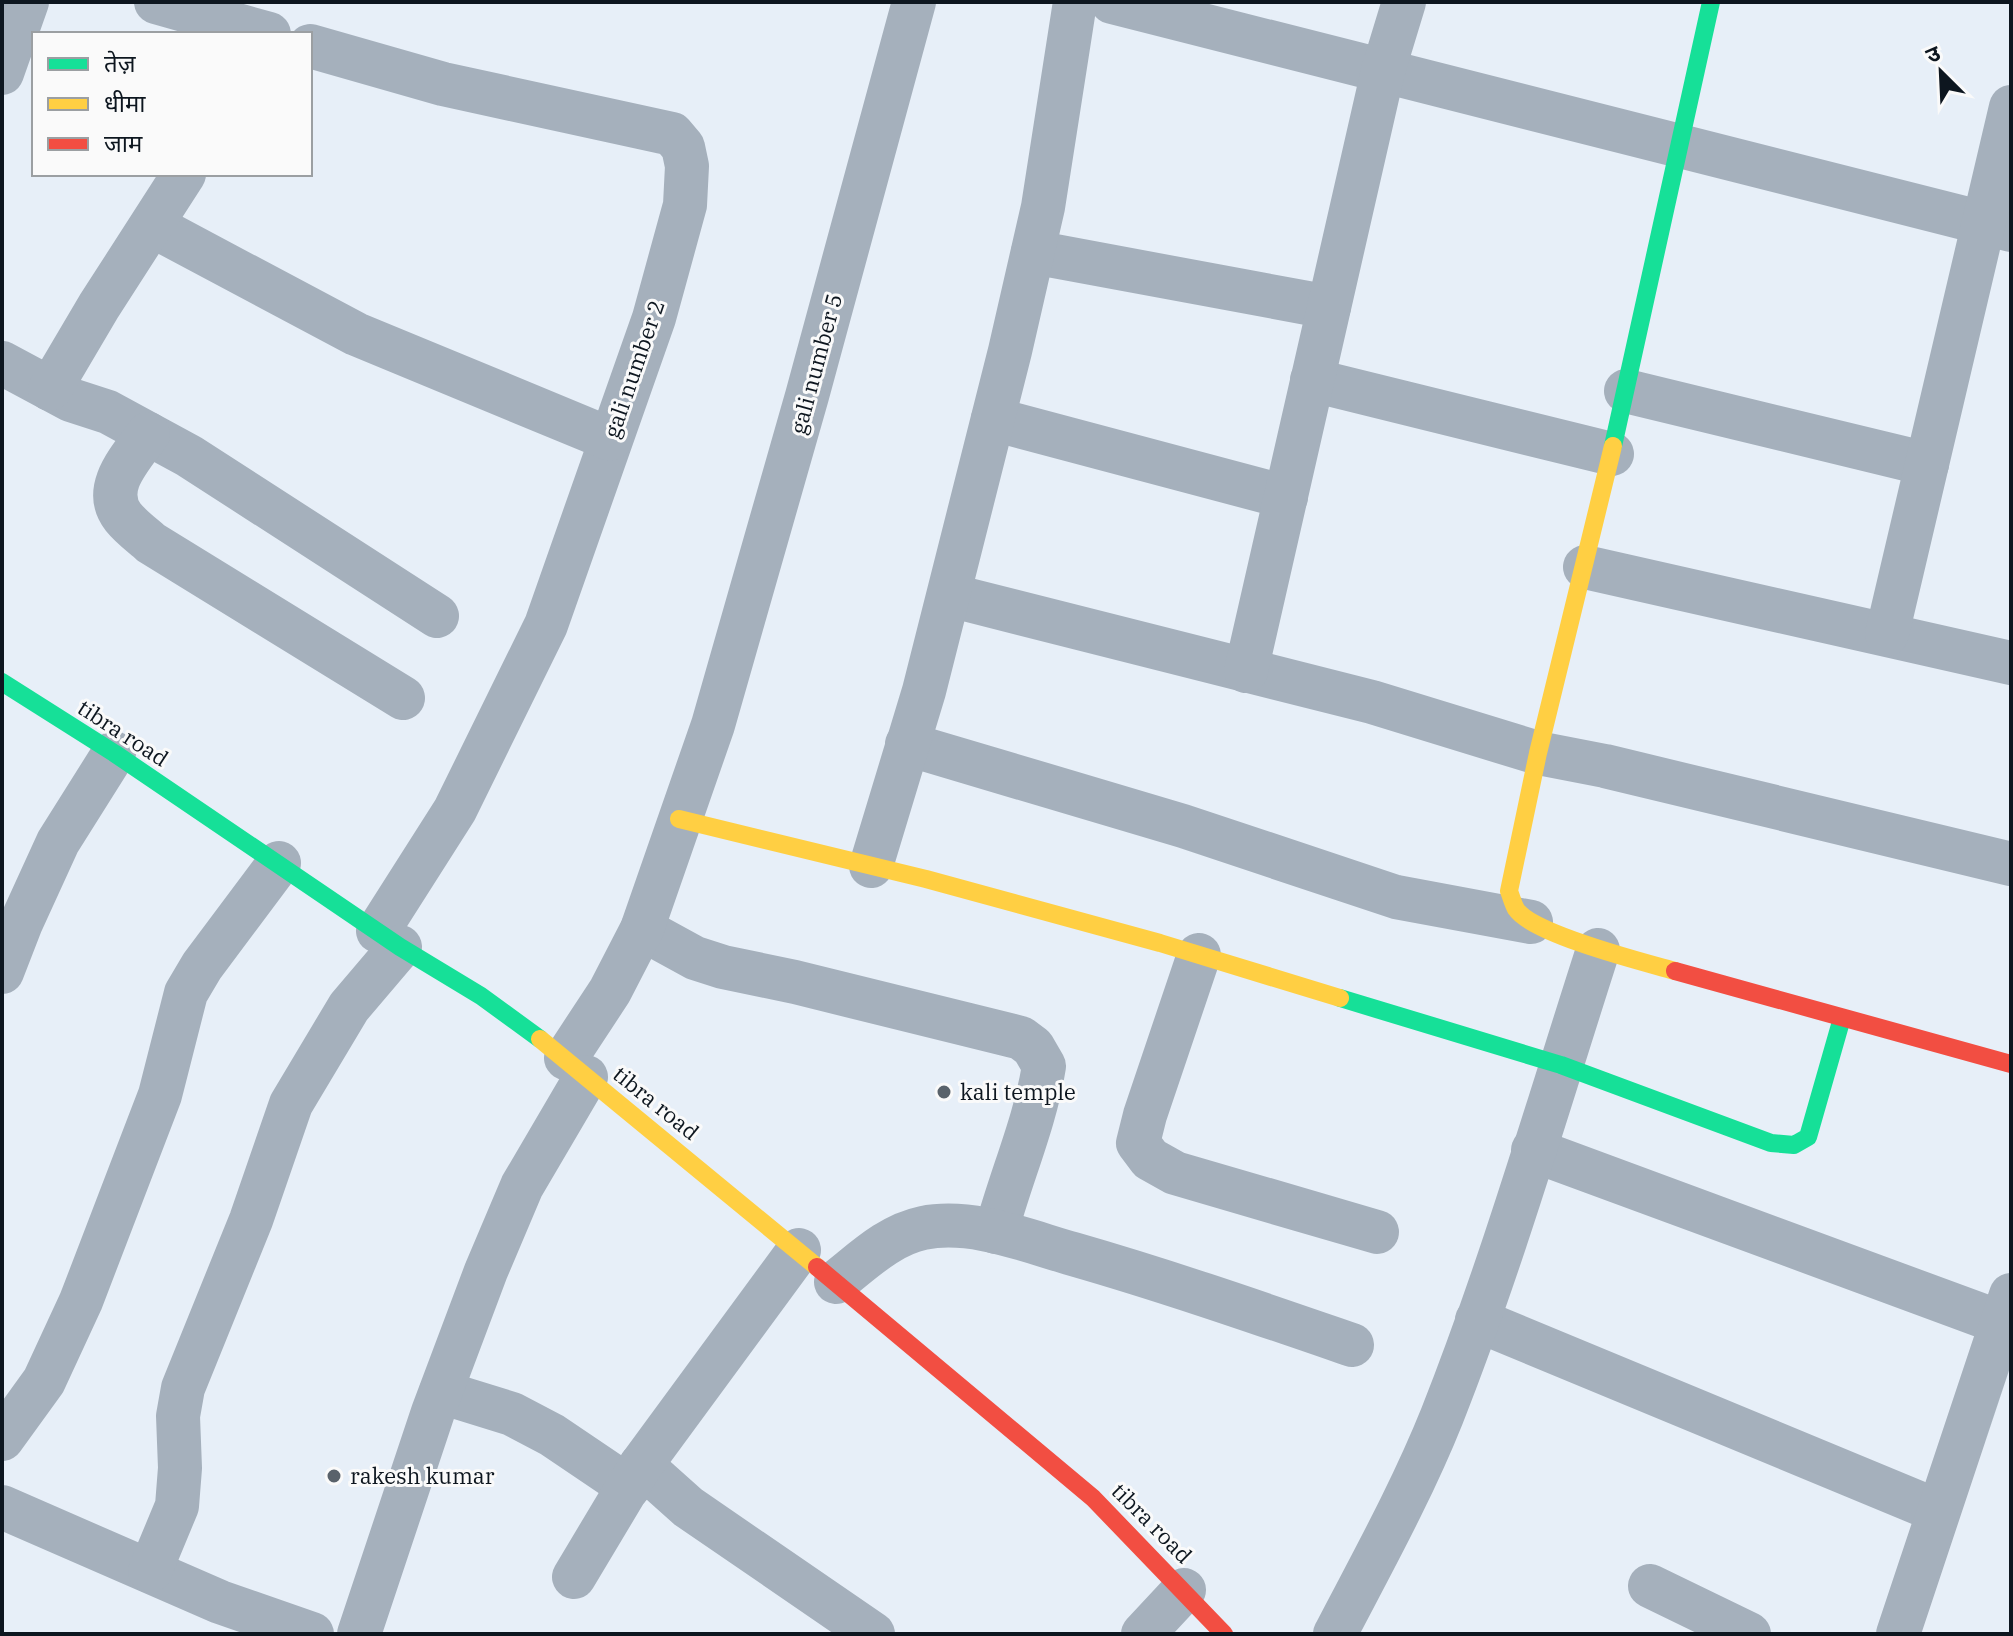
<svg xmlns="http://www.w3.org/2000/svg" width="2013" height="1636" viewBox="0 0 2013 1636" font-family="'IBM Plex Serif','Noto Sans Devanagari',serif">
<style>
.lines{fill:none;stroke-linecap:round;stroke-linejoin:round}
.street{stroke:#a5b0bc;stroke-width:44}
.fast{stroke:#16e098;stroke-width:18}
.slow{stroke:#ffcf43;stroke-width:18}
.jam{stroke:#f24e42;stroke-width:18}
.poi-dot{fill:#59626b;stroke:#fafafa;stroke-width:3}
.labels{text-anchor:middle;stroke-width:6;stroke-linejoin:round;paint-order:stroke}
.street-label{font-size:22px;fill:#0d161f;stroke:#fafafa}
.poi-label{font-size:22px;fill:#0d161f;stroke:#fafafa;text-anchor:start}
</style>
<rect width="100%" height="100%" fill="#e7eff8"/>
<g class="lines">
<g class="street">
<path d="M156,2L269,34"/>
<path d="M1112,2L2011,230"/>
<path d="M310,46L443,84L672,134L683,147L687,166L685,205L654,318L546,625L455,810L378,931"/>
<path d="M2,73L27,2"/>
<path d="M153,226L356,334L610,439"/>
<path d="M1033,252L1329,307"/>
<path d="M2,363L71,400L108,412L189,456L437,616"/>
<path d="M1312,380L1612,454"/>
<path d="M50,389L99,306L184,174"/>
<path d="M1626,391L1927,464"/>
<path d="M993,419L1286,497"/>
<path d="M148,434C131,458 101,488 123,517C131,527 142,535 151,543L403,698"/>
<path d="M1585,567L2011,663"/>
<path d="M949,595L1372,702L1538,753L1605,766L2011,864"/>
<path d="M1887,634L2011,107"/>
<path d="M1246,671L1383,71L1404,2"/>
<path d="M907,744L1183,826L1396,897L1531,922"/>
<path d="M871,866L924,691L1010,351L1043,207L1075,2"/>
<path d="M642,929L695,958L723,967L795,982L1021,1038L1033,1047L1044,1066C1035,1123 1011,1176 996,1232"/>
<path d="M1199,955L1145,1115L1138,1143L1150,1159L1175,1173L1377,1232"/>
<path d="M2,972L21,923L58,842L114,753"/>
<path d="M566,1058L610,991L642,929L713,725L807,396L914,2"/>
<path d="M1533,1150L2002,1323"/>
<path d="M836,1282C863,1261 889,1235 923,1228C972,1218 1027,1241 1073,1254C1167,1281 1259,1313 1352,1345"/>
<path d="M1477,1320L1938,1511"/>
<path d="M441,1392L512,1414L552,1435L629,1487"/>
<path d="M2,1439L44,1381L81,1301L160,1095L186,993L202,966L279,863"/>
<path d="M641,1465L688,1507L873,1634"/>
<path d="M2,1507L220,1602L312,1634"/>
<path d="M150,1571L177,1506L180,1468L178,1416L183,1388L251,1220L291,1104L349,1007L400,947"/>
<path d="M574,1577L641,1465L799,1250"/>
<path d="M1650,1586L1749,1634"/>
<path d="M359,1634L433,1412L486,1271L522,1186L586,1077"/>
<path d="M1143,1634L1184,1590"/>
<path d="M1335,1634C1372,1563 1412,1491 1442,1416C1502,1264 1548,1105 1598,950"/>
<path d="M1898,1634L2011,1295"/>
</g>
<g class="fast">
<path d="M1613,446L1711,2"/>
<path d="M2,682L114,753L400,947L481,996L540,1039"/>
<path d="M1340,998L1561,1065L1771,1143L1794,1145L1808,1137L1842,1018"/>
</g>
<g class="slow">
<path d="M1613,446L1538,753L1509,891C1511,896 1513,904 1516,909C1532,934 1643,962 1675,971"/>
<path d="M679,819L926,879L1160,943L1340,998"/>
<path d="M540,1039L817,1267"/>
</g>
<g class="jam">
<path d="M1675,971L2011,1064"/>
<path d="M817,1267L1093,1498L1224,1634"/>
</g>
</g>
<g class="poi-dot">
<circle cx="944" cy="1092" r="8"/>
<circle cx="334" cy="1476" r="8"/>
</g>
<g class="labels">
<g class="street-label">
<text transform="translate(816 364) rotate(-75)" y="8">gali number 5</text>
<text transform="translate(634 369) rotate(-71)" y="8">gali number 2</text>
<text transform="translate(123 733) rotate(33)" y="8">tibra road</text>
<text transform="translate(656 1103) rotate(39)" y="8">tibra road</text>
<text transform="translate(1152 1523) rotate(45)" y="8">tibra road</text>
</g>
<g class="poi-label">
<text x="960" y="1100">kali temple</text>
<text x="350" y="1484">rakesh kumar</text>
</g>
</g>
<rect width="2013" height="1636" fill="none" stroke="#0d161f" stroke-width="8"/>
<rect x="32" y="32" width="280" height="144" fill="#fafafa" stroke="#9b9fa2" stroke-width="2"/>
<rect x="48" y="58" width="40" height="12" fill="#16e098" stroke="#9b9fa2" stroke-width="2"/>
<text x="104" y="72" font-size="24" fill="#0d161f">तेज़</text>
<rect x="48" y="98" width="40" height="12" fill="#ffcf43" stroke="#9b9fa2" stroke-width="2"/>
<text x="104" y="112" font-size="24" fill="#0d161f">धीमा</text>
<rect x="48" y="138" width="40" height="12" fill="#f24e42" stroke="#9b9fa2" stroke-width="2"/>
<text x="104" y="152" font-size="24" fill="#0d161f">जाम</text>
<g transform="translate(1941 72) rotate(336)" stroke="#fafafa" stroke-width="6" paint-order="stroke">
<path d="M0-6L14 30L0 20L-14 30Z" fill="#0d161f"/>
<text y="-12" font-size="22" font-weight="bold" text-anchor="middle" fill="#0d161f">उ</text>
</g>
</svg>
